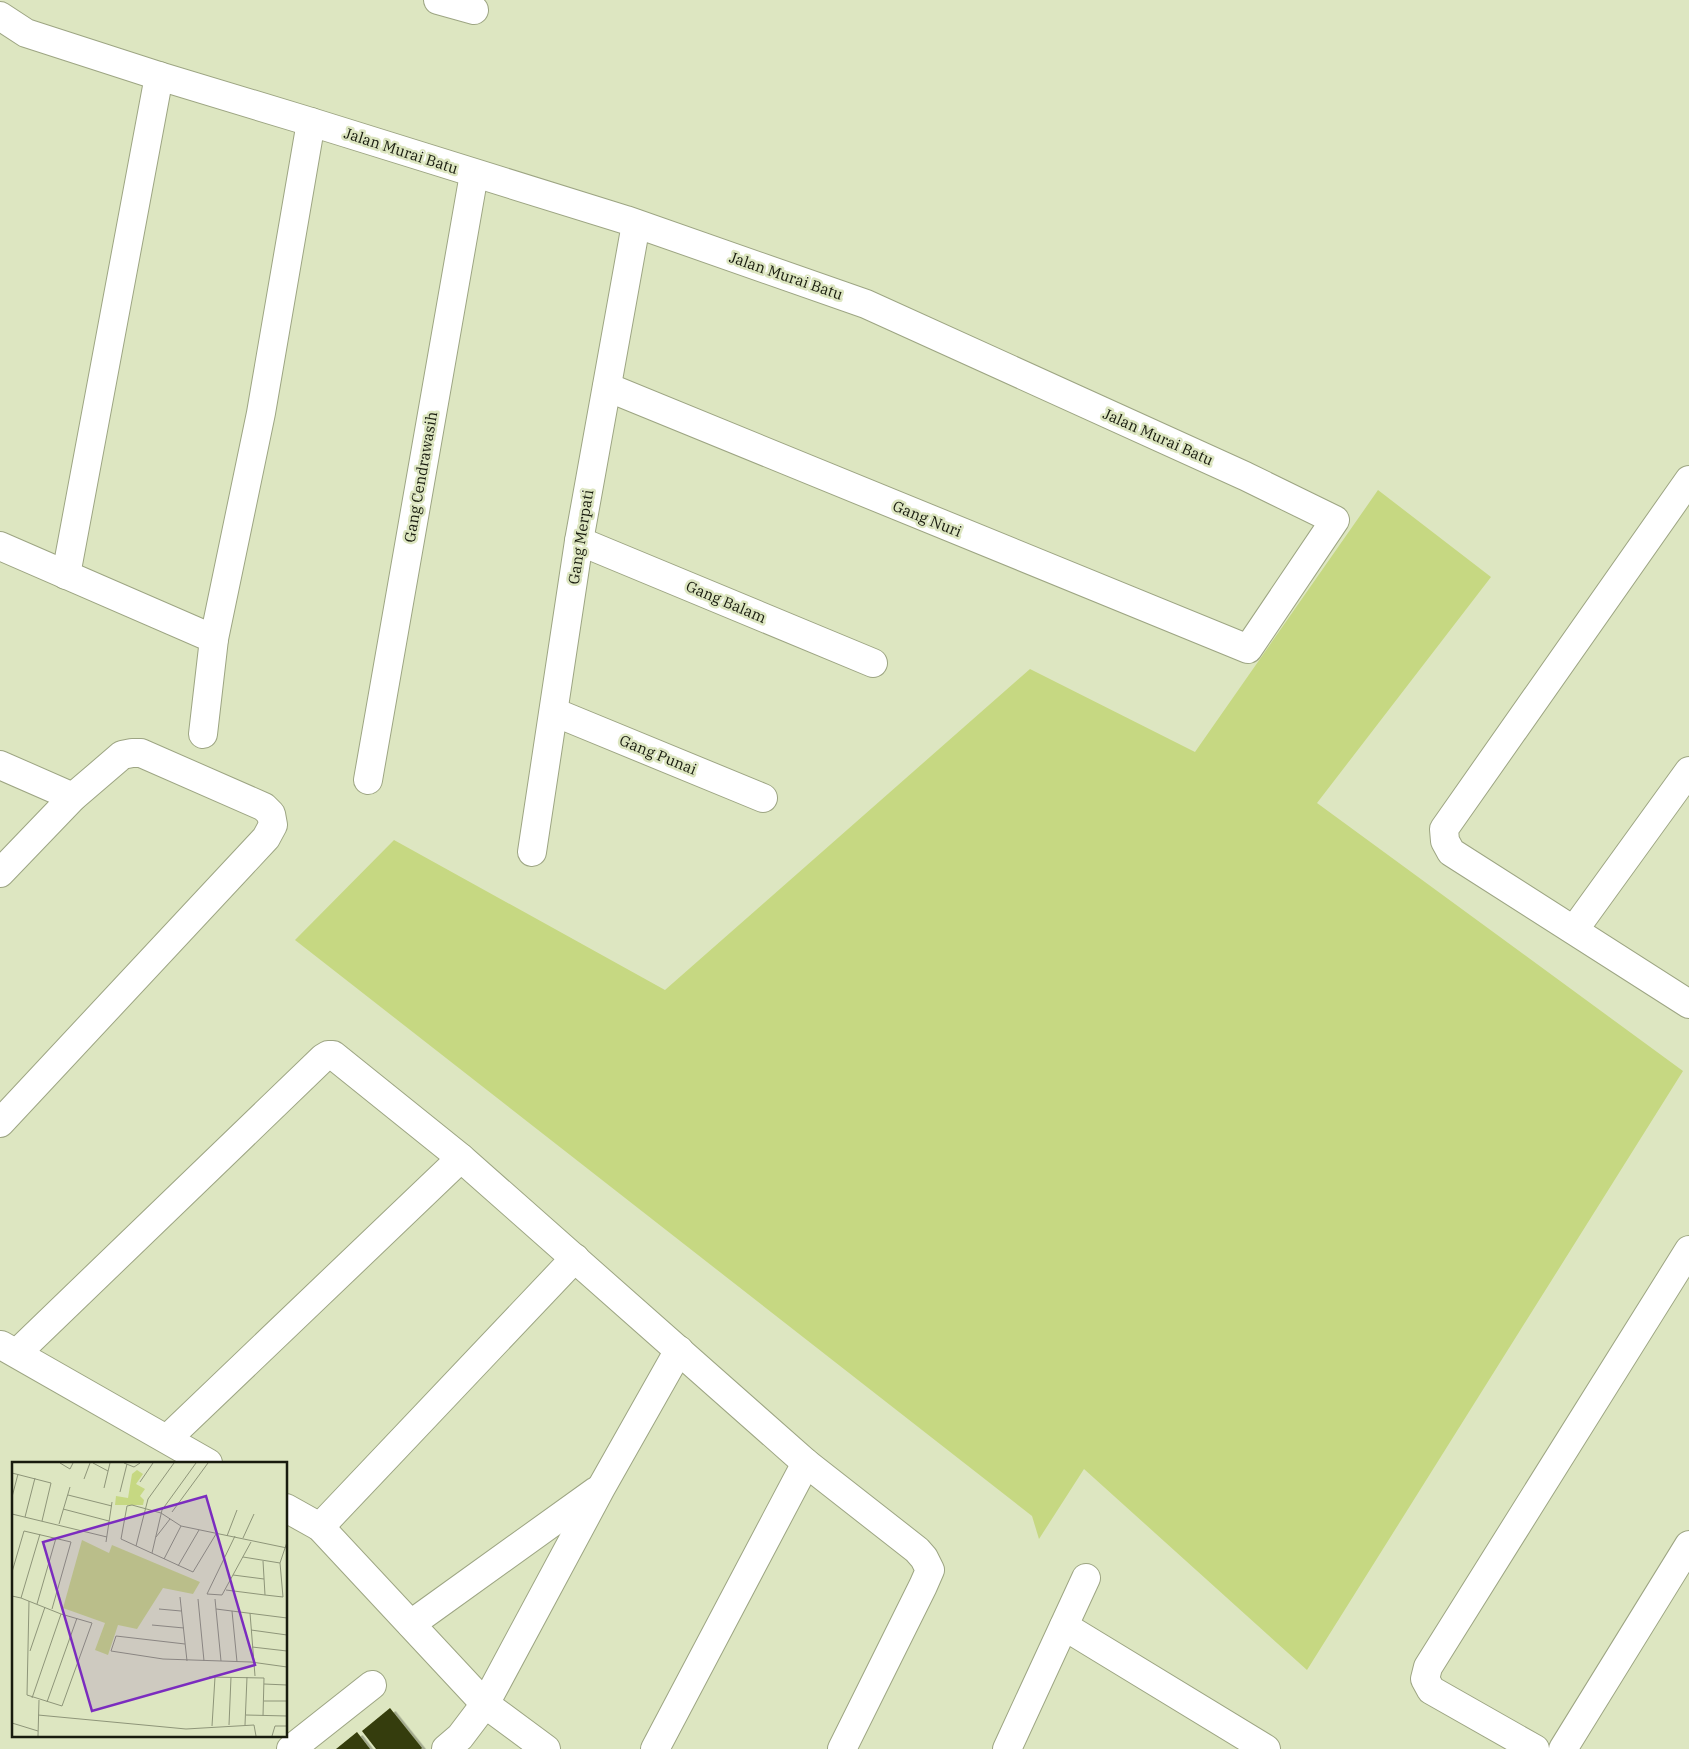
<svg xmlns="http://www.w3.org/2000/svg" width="1689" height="1749" viewBox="0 0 1689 1749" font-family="'IBM Plex Serif',serif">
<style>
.green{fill:#c6d882}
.building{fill:#343c08;filter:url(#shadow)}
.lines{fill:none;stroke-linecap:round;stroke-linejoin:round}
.street-casing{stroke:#9da583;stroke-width:30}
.street{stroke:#fff;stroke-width:28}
.labels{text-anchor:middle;stroke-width:5;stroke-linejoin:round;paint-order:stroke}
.street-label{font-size:15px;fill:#181b0e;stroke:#dde6c1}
.inset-road{fill:none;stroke:#8e9579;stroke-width:1}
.view{fill:#7b2cbf;fill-opacity:0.15;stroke:#7b2cbf;stroke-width:2.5}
.inset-edge{fill:none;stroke:#181b0e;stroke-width:2.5}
</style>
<defs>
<filter id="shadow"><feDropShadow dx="5.5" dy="3" stdDeviation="0" flood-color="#0004"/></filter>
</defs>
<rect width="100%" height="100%" fill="#dde6c1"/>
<path class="green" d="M1378,490L1491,577L1317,803L1683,1071L1307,1670L1084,1469L1039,1539L1032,1516L295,940L394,840L665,990L1030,669L1195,752Z"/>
<g class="building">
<path d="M390,1708L422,1748L421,1749H376L362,1731Z"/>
<path d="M357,1732L370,1749H336Z"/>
</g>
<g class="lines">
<g class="street-casing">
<g id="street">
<path d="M438,0L474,10"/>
<path d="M0,16L26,33L159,76L311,122L626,220L866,304L1245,476L1335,520L1248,649L607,387"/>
<path d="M1689,480L1444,829L1445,841L1451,852L1689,1004"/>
<path d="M579,541L873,663"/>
<path d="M0,546L214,639"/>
<path d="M66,575L159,76"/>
<path d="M554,712L763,798"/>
<path d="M203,734L214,639L261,413L311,122"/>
<path d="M0,765L73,797"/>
<path d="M368,780L474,174"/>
<path d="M532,852L579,541L636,224"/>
<path d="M0,873L73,797L122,755L132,753H141L264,807L271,814L273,825L266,838L0,1123"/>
<path d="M1574,930L1689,771"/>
<path d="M1,1345L208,1463"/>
<path d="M17,1353L323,1058L328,1055H333L461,1158L806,1463L917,1550L924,1558L930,1570L923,1586L842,1749"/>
<path d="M167,1439L461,1158"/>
<path d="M286,1508L320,1527L485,1704L546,1749"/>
<path d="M320,1527L575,1258"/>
<path d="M411,1624L596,1491"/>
<path d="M1064,1626L1266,1749"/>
<path d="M291,1749L372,1685"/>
<path d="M446,1749L460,1737L485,1704L601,1488L679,1350"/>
<path d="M655,1749L806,1463"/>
<path d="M1007,1749L1086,1578"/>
<path d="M1535,1749L1431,1690L1425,1679L1428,1667L1689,1250"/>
<path d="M1563,1749L1689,1545"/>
</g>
</g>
<use href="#street" class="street"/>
</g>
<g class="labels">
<g class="street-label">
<text transform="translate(401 151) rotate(18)" y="5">Jalan Murai Batu</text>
<text transform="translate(786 276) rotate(19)" y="5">Jalan Murai Batu</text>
<text transform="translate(1158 437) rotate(24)" y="5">Jalan Murai Batu</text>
<text transform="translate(421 477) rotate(-80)" y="5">Gang Cendrawasih</text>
<text transform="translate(927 519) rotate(22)" y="5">Gang Nuri</text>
<text transform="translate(581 537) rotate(-81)" y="5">Gang Merpati</text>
<text transform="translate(726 602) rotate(23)" y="5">Gang Balam</text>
<text transform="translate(658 755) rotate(22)" y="5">Gang Punai</text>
</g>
</g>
<g transform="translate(12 1462)">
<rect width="275" height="275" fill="#dde6c1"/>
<path d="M125,8L131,12L124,22L133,27L128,34L132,38L131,43H103L104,34L116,36L120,12ZM70,78L97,91L100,83L188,120L181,132L151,126L125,167L106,163L96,193L83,188L93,161L51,146Z" fill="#c6d882"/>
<path class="inset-road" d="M48,1L58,7L61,1M81,1L96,9M112,1L122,5L128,1M0,11L39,21L30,59M72,17L78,1M128,20L141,1M92,26L98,1M108,30L115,2M56,33L100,44M0,35L6,12M51,47L97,59M160,50L196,1M0,52L95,75M13,55L23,16M47,62L58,25M204,72L181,110L109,77L115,44L120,43L149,51L169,64L275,86M215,74L225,48M223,74L195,132L210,133L239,80M144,75L158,57M231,76L242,52M94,80L100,40M124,84L136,37L162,1M140,91L150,48L184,1M231,95L268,101L275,80M152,97L169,64M166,104L187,68M0,110L12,69L59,80L40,147M221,113L252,117M214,128L253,133L251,99M253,133L271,135L268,101M0,134L9,136L49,152L80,161L50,244L15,233L17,139M168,135L175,199M9,136L28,72M186,137L192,199M203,137L209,199M25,142L44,76M147,147L169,149M204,147L275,156M220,149L225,200M238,151L243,214M140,163L172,166M239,168L275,173M173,182L104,174L99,189L151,197L239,200L275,205M240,185L275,189M18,189L33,145M197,215L252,216L251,254M252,222L275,223M20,236L49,152M252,239H275M35,240L65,156M26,253L174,267L242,263L244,274M234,253L275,254M0,261L26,269M217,263L219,215M233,263L235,215M200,264L203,215M26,274L27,238M260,274L263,264H275"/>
<path class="view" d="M194,34L243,203L80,249L31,80Z"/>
<rect width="275" height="275" class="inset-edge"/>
</g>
</svg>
